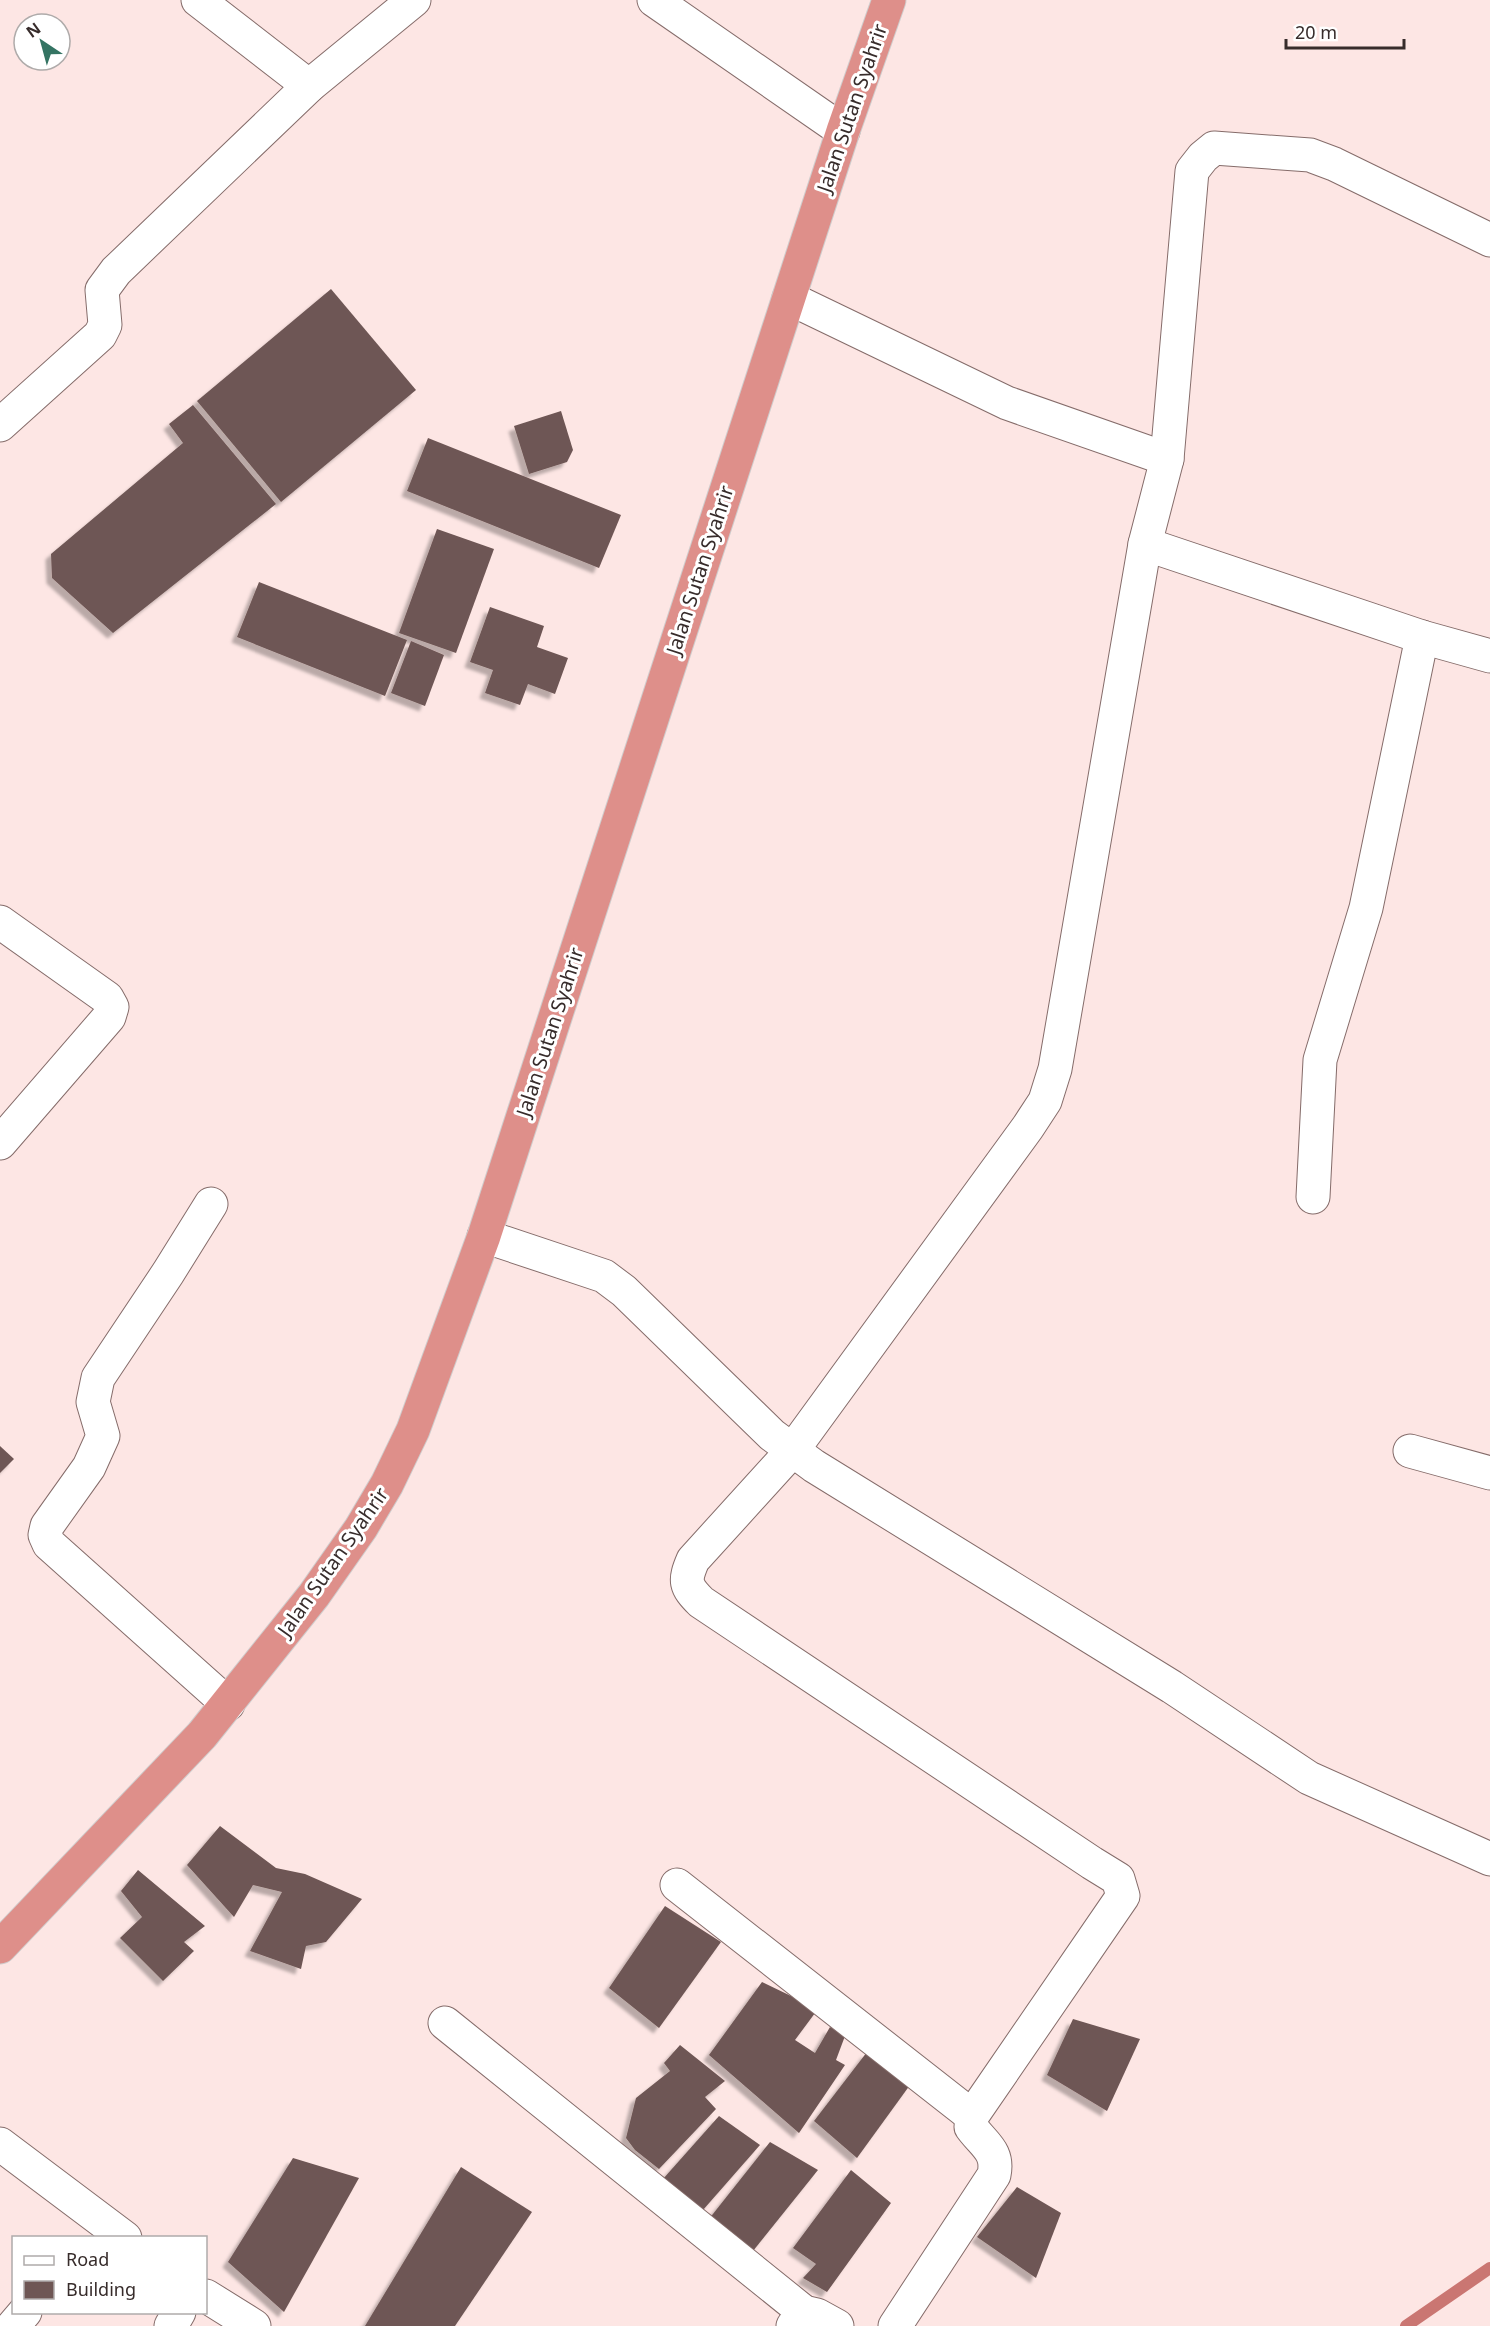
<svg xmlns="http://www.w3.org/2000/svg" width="1490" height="2326" viewBox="0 0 1490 2326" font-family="'Noto Sans',sans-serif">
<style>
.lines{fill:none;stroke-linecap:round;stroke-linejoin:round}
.stream{stroke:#ca7672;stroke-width:12}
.building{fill:#6e5654;filter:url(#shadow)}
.minor-casing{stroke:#856c6a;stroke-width:35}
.highway-casing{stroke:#cfcccc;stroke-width:35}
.minor{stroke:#fff;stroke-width:33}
.highway{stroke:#de8f8a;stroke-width:33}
.labels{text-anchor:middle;stroke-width:6;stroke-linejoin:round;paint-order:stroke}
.street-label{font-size:20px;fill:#372c2b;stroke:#fff}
</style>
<defs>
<filter id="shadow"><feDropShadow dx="-5.5" dy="5.5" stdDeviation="1.5" flood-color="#0004"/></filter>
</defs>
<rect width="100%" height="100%" fill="#fde6e4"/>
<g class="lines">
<path class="stream" d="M1406,2326L1490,2268"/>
</g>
<g class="building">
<path d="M331,289L416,390L281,502L197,401Z"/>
<path d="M193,405L276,504L113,633L52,578L51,554L183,443L169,424Z"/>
<path d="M561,411L573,450L567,462L529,474L514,426Z"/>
<path d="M428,438L621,515L599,568L407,491Z"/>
<path d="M437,529L494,549L456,653L399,633Z"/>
<path d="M259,582L407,640L385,696L237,637Z"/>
<path d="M490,607L544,626L537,647L568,658L555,694L528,684L520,705L485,693L493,670L470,662Z"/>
<path d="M411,641L444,655L425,706L391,693Z"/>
<path d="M0,1446L14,1459L0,1473Z"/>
<path d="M220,1826L276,1868L305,1874L362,1899L326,1942L306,1946L301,1969L250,1951L282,1892L253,1885L234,1917L187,1865Z"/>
<path d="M138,1870L205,1926L184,1942L194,1951L163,1981L120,1938L142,1917L121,1891Z"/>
<path d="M665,1906L721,1942L659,2028L609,1988Z"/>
<path d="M762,1982L818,2009L795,2040L815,2053L830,2027L845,2036L836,2060L845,2065L799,2133L709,2055Z"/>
<path d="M1073,2019L1140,2039L1107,2111L1047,2075Z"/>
<path d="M680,2045L725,2081L705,2097L716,2109L659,2169L635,2150L626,2138L636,2098L670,2071L664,2063Z"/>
<path d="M867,2052L910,2085L857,2158L814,2121Z"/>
<path d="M719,2116L760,2145L703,2210L663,2179Z"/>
<path d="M770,2142L818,2170L749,2256L705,2224Z"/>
<path d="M293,2158L359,2178L284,2312L228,2262Z"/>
<path d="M461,2167L532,2212L455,2326H365Z"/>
<path d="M851,2170L891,2203L827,2292L803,2278L816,2264L793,2248Z"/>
<path d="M1017,2187L1061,2213L1036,2278L977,2237Z"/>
</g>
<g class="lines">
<g class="minor-casing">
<g id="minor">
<path d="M198,0L309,86"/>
<path d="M654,0L843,131"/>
<path d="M789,298L1007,403L1167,459"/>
<path d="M0,425L100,335L105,325L102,290L116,271L309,86L414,0"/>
<path d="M1145,544L1422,637L1490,656"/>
<path d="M0,922L107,998L112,1007L109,1017L0,1143"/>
<path d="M1313,1197L1320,1060L1366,908L1422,637"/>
<path d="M211,1204L168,1273L98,1378L93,1402L103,1436L89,1467L47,1526L45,1535L49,1544L228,1704"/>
<path d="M484,1236L604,1276L624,1291L772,1435L814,1466L1172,1687L1309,1778L1490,1859"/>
<path d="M1410,1451L1490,1473"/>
<path d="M677,1885L972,2116"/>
<path d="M445,2023L804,2312"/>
<path d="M0,2144L125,2238"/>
<path d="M206,2296L254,2326"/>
<path d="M13,2326L25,2312"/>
<path d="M171,2326L179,2312"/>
<path d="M793,2326L804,2312L817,2315L837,2326"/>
<path d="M895,2326L994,2175C999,2151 984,2145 971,2127L972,2116L1123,1896L1118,1879L1092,1863L701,1602C685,1586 684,1581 693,1560L792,1451L1028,1127L1045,1101L1055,1069L1145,544L1167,459L1192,171L1203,157L1214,148L1310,155L1334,164L1490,240"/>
</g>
</g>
<g class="highway-casing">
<path id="highway" d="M0,1947L202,1735L314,1595L361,1528L387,1484L413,1430L484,1236L843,131L889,0"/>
</g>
<use href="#minor" class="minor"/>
<use href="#highway" class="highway"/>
</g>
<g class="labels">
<g class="street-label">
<text transform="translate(852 108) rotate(-71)" y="7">Jalan Sutan Syahrir</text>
<text transform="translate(700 570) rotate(-72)" y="7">Jalan Sutan Syahrir</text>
<text transform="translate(550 1032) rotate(-72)" y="7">Jalan Sutan Syahrir</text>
<text transform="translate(333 1562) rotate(-55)" y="7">Jalan Sutan Syahrir</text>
</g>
</g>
<rect x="12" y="2236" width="195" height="78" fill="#ffffff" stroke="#afabaa" stroke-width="1.5"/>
<rect x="24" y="2256" width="30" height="9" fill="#ffffff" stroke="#afabaa" stroke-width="1.5"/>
<text x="66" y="2266" font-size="18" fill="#372c2b">Road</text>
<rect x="24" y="2281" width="30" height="18" fill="#6e5654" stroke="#afabaa" stroke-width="1.5"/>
<text x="66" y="2296" font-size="18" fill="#372c2b">Building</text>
<g transform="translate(42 42) rotate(324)"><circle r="28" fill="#ffffff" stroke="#afabaa" stroke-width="1.5"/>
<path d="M0-4.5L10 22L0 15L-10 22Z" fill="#347463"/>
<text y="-9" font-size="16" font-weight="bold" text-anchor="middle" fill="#372c2b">N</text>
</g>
<path d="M1286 39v9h118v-9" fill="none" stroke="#372c2b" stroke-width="3"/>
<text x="1295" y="39" font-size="18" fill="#372c2b" stroke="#ffffff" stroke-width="4.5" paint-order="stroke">20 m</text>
</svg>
